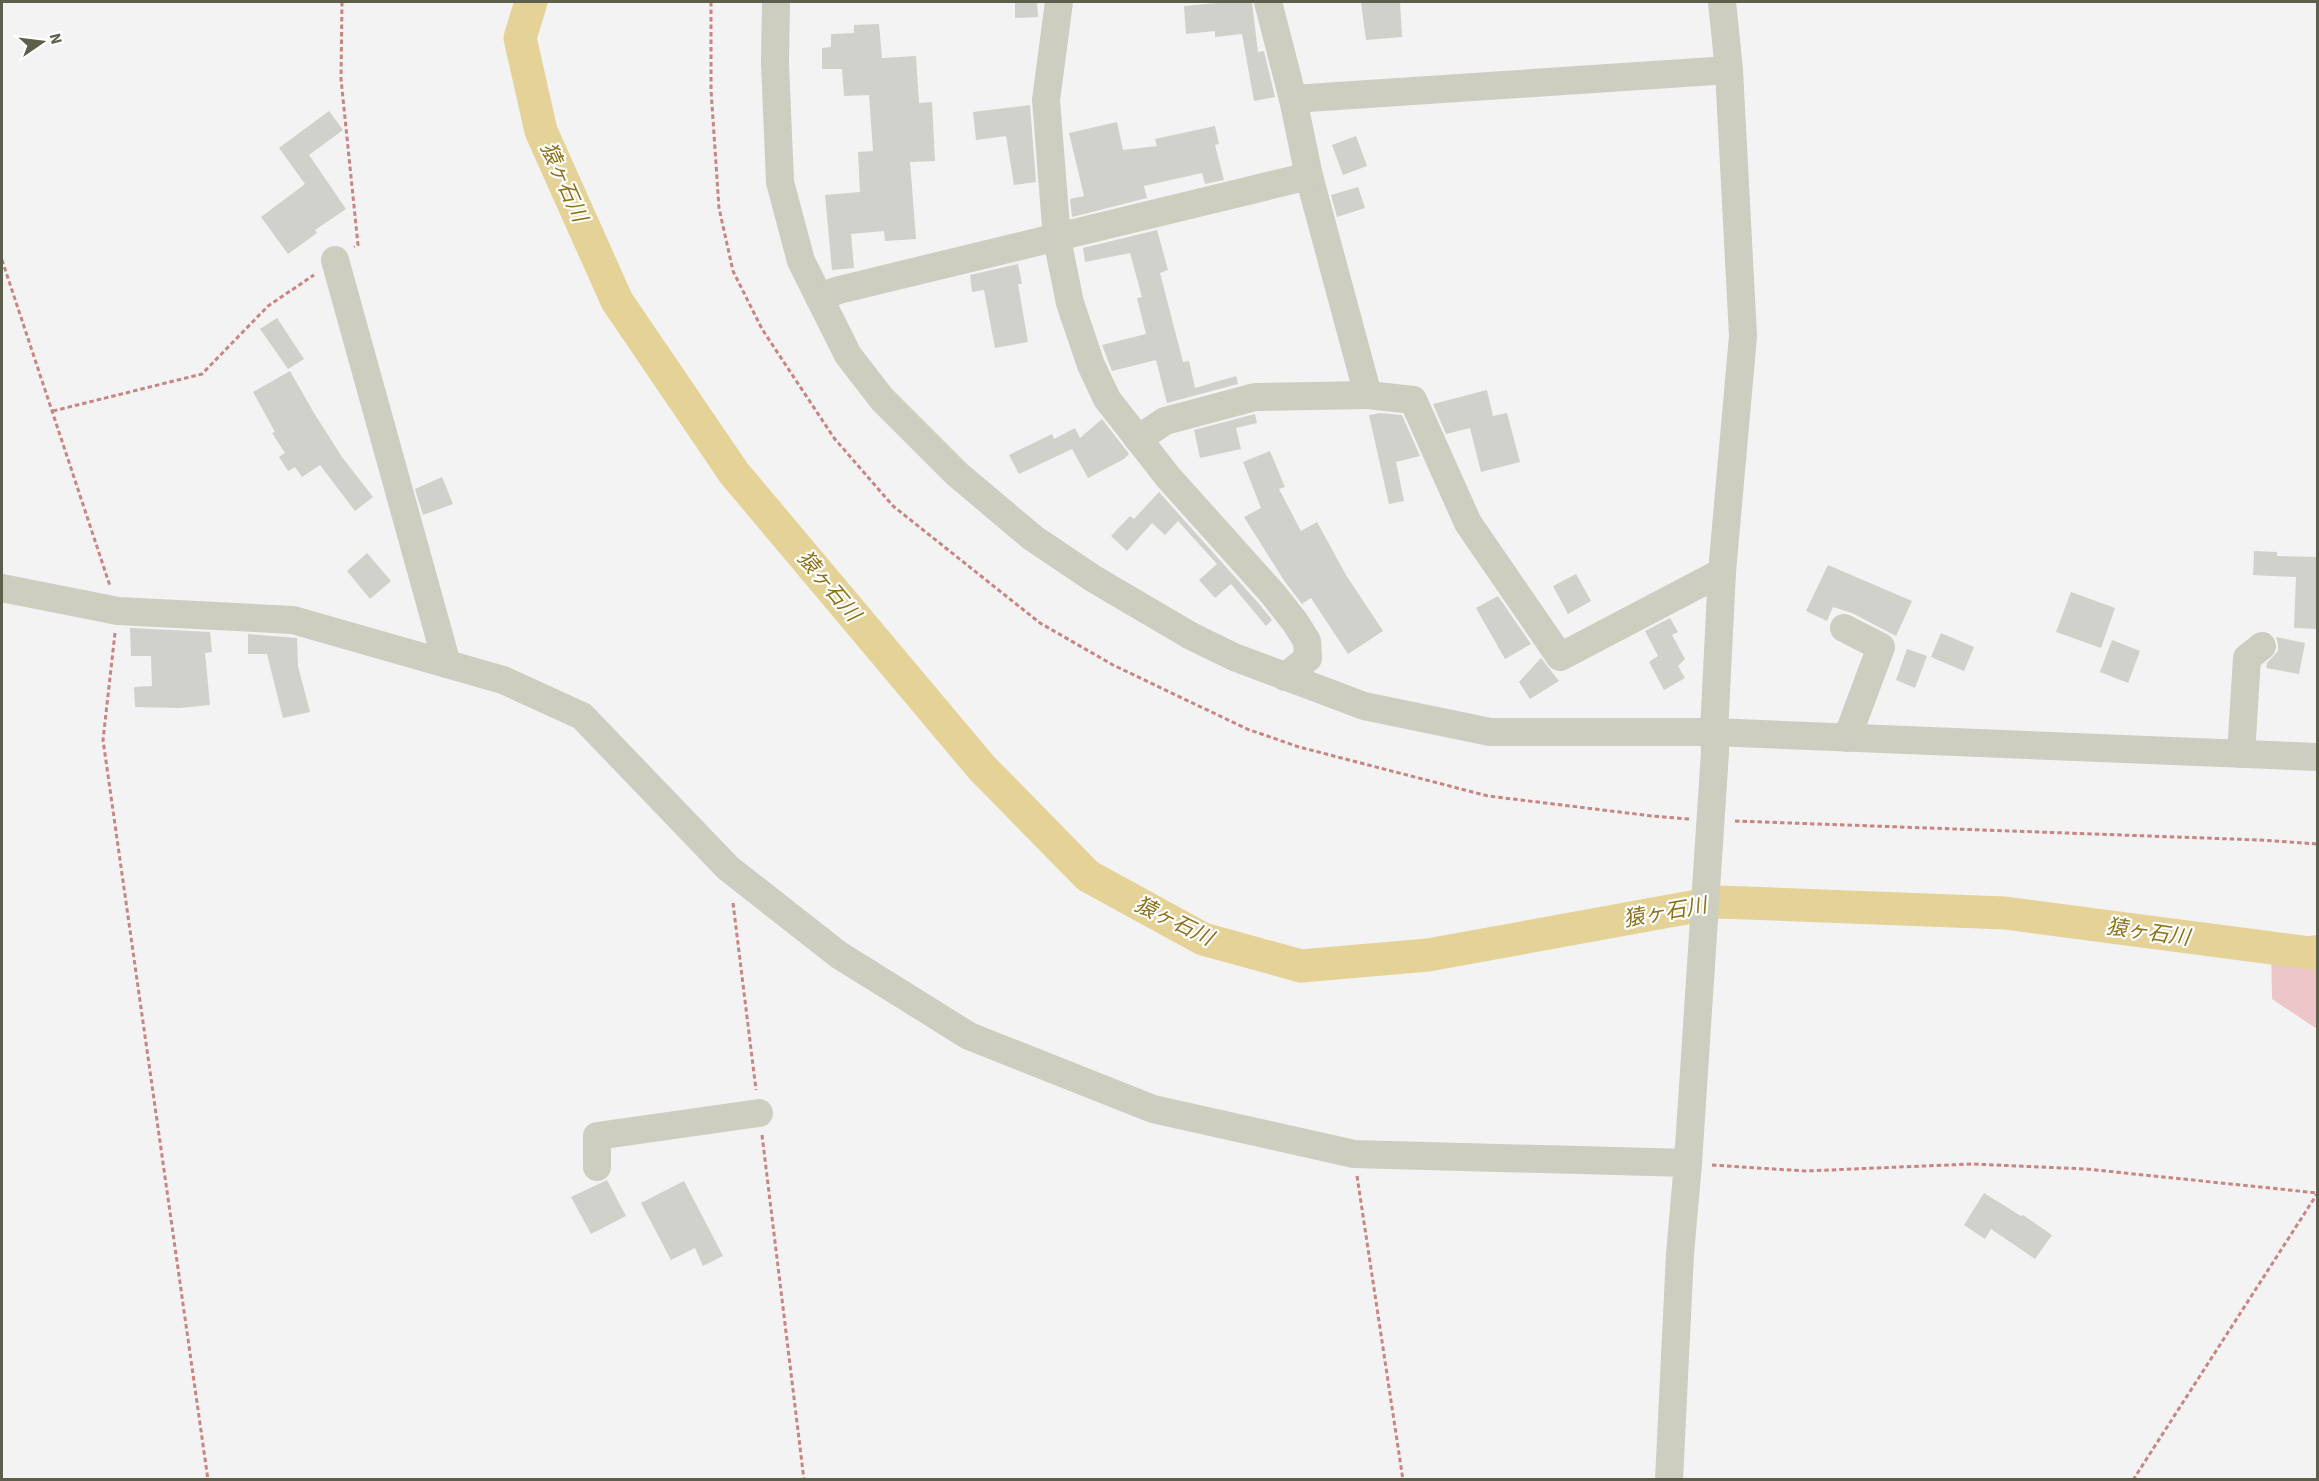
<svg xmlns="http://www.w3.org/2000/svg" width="2319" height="1481" viewBox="0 0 2319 1481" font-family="'Source Sans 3','Noto Sans JP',sans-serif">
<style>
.green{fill:#edc6c9}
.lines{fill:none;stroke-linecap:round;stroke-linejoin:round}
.river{stroke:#e5d297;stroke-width:33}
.building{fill:#d0d1ca}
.path{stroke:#c88581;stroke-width:3;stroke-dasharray:4.5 3;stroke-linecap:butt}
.minor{stroke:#cdcdc0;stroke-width:28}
.minor-bridge{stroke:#cdcdc0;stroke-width:28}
.labels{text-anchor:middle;stroke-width:4.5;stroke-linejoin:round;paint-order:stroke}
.water-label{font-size:21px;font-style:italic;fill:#8d7119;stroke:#fff}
</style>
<rect width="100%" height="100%" fill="#f3f3f4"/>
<path class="green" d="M2317,935H2318L2317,1029L2272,999L2271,941Z"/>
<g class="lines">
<path class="river" d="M531,2L520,38L541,131L617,301L734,473L982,768L1088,876L1203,939L1301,966L1428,955L1719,902L2005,913L2318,954"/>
</g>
<g class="building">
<path d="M1015,2H1037L1038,17L1015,18Z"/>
<path d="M1228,2H1252L1258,52L1264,51L1275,97L1254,101L1242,34L1215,37V31L1186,34L1184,6Z"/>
<path d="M1361,2H1400L1402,37L1366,40Z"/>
<path d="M879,24L882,58L916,56L919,103L932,102L935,161L910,162L916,239L885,241L884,231L851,234L854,268L832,270L825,195L860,192L858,152L873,151L869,95L844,96L842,69H822V48L831,47V34L854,33V25Z"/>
<path d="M1030,105L1036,182L1014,185L1006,136L976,140L973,112Z"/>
<path d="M329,111L343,130L309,155L346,209L315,230L317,233L288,254L261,217L305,184L279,148Z"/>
<path d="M1117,122L1123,150L1157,146L1155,139L1215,126L1219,144L1215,145L1224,180L1205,184L1202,173L1144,186L1147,198L1072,217L1070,199L1084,196L1069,133Z"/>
<path d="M1356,136L1367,166L1343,175L1332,145Z"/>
<path d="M1358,187L1365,208L1337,217L1331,195Z"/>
<path d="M1157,230L1168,270L1160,273L1183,362L1189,361L1195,388L1236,376L1238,384L1167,403L1156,360L1112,371L1102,345L1146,334L1137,298L1142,297L1130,253L1085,262L1083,248Z"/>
<path d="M1018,264L1022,284H1018L1028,342L995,348L984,290L972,292L970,275Z"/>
<path d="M277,318L304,359L288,369L260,329Z"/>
<path d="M290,371L314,413L342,457L373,497L355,511L320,465L302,477L295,467L288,471L279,457L285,453L272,433L275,432L253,392Z"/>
<path d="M1487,390L1493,416L1507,413L1520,462L1481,472L1470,428L1446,434L1433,404Z"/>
<path d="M1380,413L1402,415L1420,456L1396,462L1404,501L1389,504L1369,415Z"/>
<path d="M1255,414L1257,423L1236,428L1241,449L1200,458L1194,430Z"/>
<path d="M1102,419L1129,454L1124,459L1088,478L1072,449L1019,474L1009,455L1052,434L1054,439L1075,428L1080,438Z"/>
<path d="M1270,451L1285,487L1279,489L1301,531L1317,522L1346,575L1383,631L1348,654L1311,598L1302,604L1285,582L1244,517L1261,508L1243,462Z"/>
<path d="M442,477L453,504L423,515L415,489Z"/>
<path d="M1159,492L1260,605L1272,620L1266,626L1231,584L1215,598L1199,580L1217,564L1178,521L1165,535L1152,523L1127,551L1111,536L1130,516L1134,519Z"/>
<path d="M2254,551L2277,552V556L2318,557V629L2294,628L2296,577L2253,575Z"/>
<path d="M367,553L391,581L370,599L347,571Z"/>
<path d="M1828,565L1912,601L1896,636L1852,613L1833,607L1827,621L1806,611Z"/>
<path d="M1576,574L1591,601L1568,614L1553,586Z"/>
<path d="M2071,592L2115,608L2101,648L2056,632Z"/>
<path d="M1498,596L1531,644L1505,659L1476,608Z"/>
<path d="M1670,618L1678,632L1672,635L1685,659L1678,666L1685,678L1664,690L1649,662L1658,656L1645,631Z"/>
<path d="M130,628L210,632L212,652L205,653L210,705L180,708L135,707L134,687L152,686L151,656H131Z"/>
<path d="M1941,633L1974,647L1964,671L1931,657Z"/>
<path d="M248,634L297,638L298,666L310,712L283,718L267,654H248Z"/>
<path d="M2276,637L2305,643L2299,674L2266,668L2267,663L2278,651V644Z"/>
<path d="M2112,640L2140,651L2128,683L2100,672Z"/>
<path d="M1907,649L1927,656L1915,688L1896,680Z"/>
<path d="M1541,658L1559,681L1530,699L1519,682Z"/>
<path d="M607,1180L626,1216L591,1234L571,1197Z"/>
<path d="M684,1181L723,1256L703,1266L695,1248L671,1260L641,1203Z"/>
<path d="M1984,1193L2021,1216L2023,1215L2052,1235L2035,1259L1991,1229L1985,1239L1964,1225Z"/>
</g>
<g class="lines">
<g class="path">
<path d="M342,2L341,79L358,245L354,247"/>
<path d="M711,2V90L719,208L733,271L762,329L834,438L893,506L1040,623L1113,665L1247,729L1299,747L1488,796L1652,816L1689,819"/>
<path d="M2,260L110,586"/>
<path d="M53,411L202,374L268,306L314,275"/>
<path d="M115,633L103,740L208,1480"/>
<path d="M1735,821L2259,840L2318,844"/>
<path d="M733,903L756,1090"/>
<path d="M762,1135L804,1480"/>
<path d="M1712,1165L1805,1171L1972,1164L2086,1169L2318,1193"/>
<path d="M1357,1176L1403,1480"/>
<path d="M2133,1480L2317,1194"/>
</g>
<g class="minor">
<path d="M776,2L775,63L780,182L801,261L848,355L882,399L957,474L1033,538L1094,579L1191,636L1234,657L1364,706L1490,732H1714L2318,757"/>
<path d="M1059,2L1046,100L1057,239L1070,303L1091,365L1107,399L1168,477L1273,594L1295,622L1307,641L1308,658L1285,677"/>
<path d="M1268,2L1293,99L1309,176L1368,395L1413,400L1468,523L1560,657L1722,572"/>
<path d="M1293,99L1729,70"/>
<path d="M335,260L447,664"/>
<path d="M819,297L839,290L1309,176"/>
<path d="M1138,439L1165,421L1255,397L1368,395"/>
<path d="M2,588L118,611L293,620L503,680L582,716L728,868L839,955L969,1036L1153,1109L1354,1154L1688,1163L1680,1254L1669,1480"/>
<path d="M1844,628L1881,647L1847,738"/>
<path d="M1715,750L1714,732L1722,572L1743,336L1729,70L1722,2"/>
<path d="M2241,754L2247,658L2262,646"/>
<path d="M597,1167V1136L759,1113"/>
</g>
<path class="minor-bridge" d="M1688,1163L1715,752"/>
</g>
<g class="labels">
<g class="water-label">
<text transform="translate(564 182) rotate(66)" y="7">猿ヶ石川</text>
<text transform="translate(829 586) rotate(50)" y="7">猿ヶ石川</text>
<text transform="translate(1665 912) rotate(-10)" y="7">猿ヶ石川</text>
<text transform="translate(1174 921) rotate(26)" y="7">猿ヶ石川</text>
<text transform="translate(2148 932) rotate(8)" y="7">猿ヶ石川</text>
</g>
</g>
<rect width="2319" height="1481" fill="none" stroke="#5e5e4c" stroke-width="6"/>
<g transform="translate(42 42) rotate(76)" stroke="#ffffff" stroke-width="4.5" paint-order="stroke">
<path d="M0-4.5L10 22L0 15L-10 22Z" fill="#5e5e4c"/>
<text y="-9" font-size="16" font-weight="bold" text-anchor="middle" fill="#5e5e4c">N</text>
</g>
</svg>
